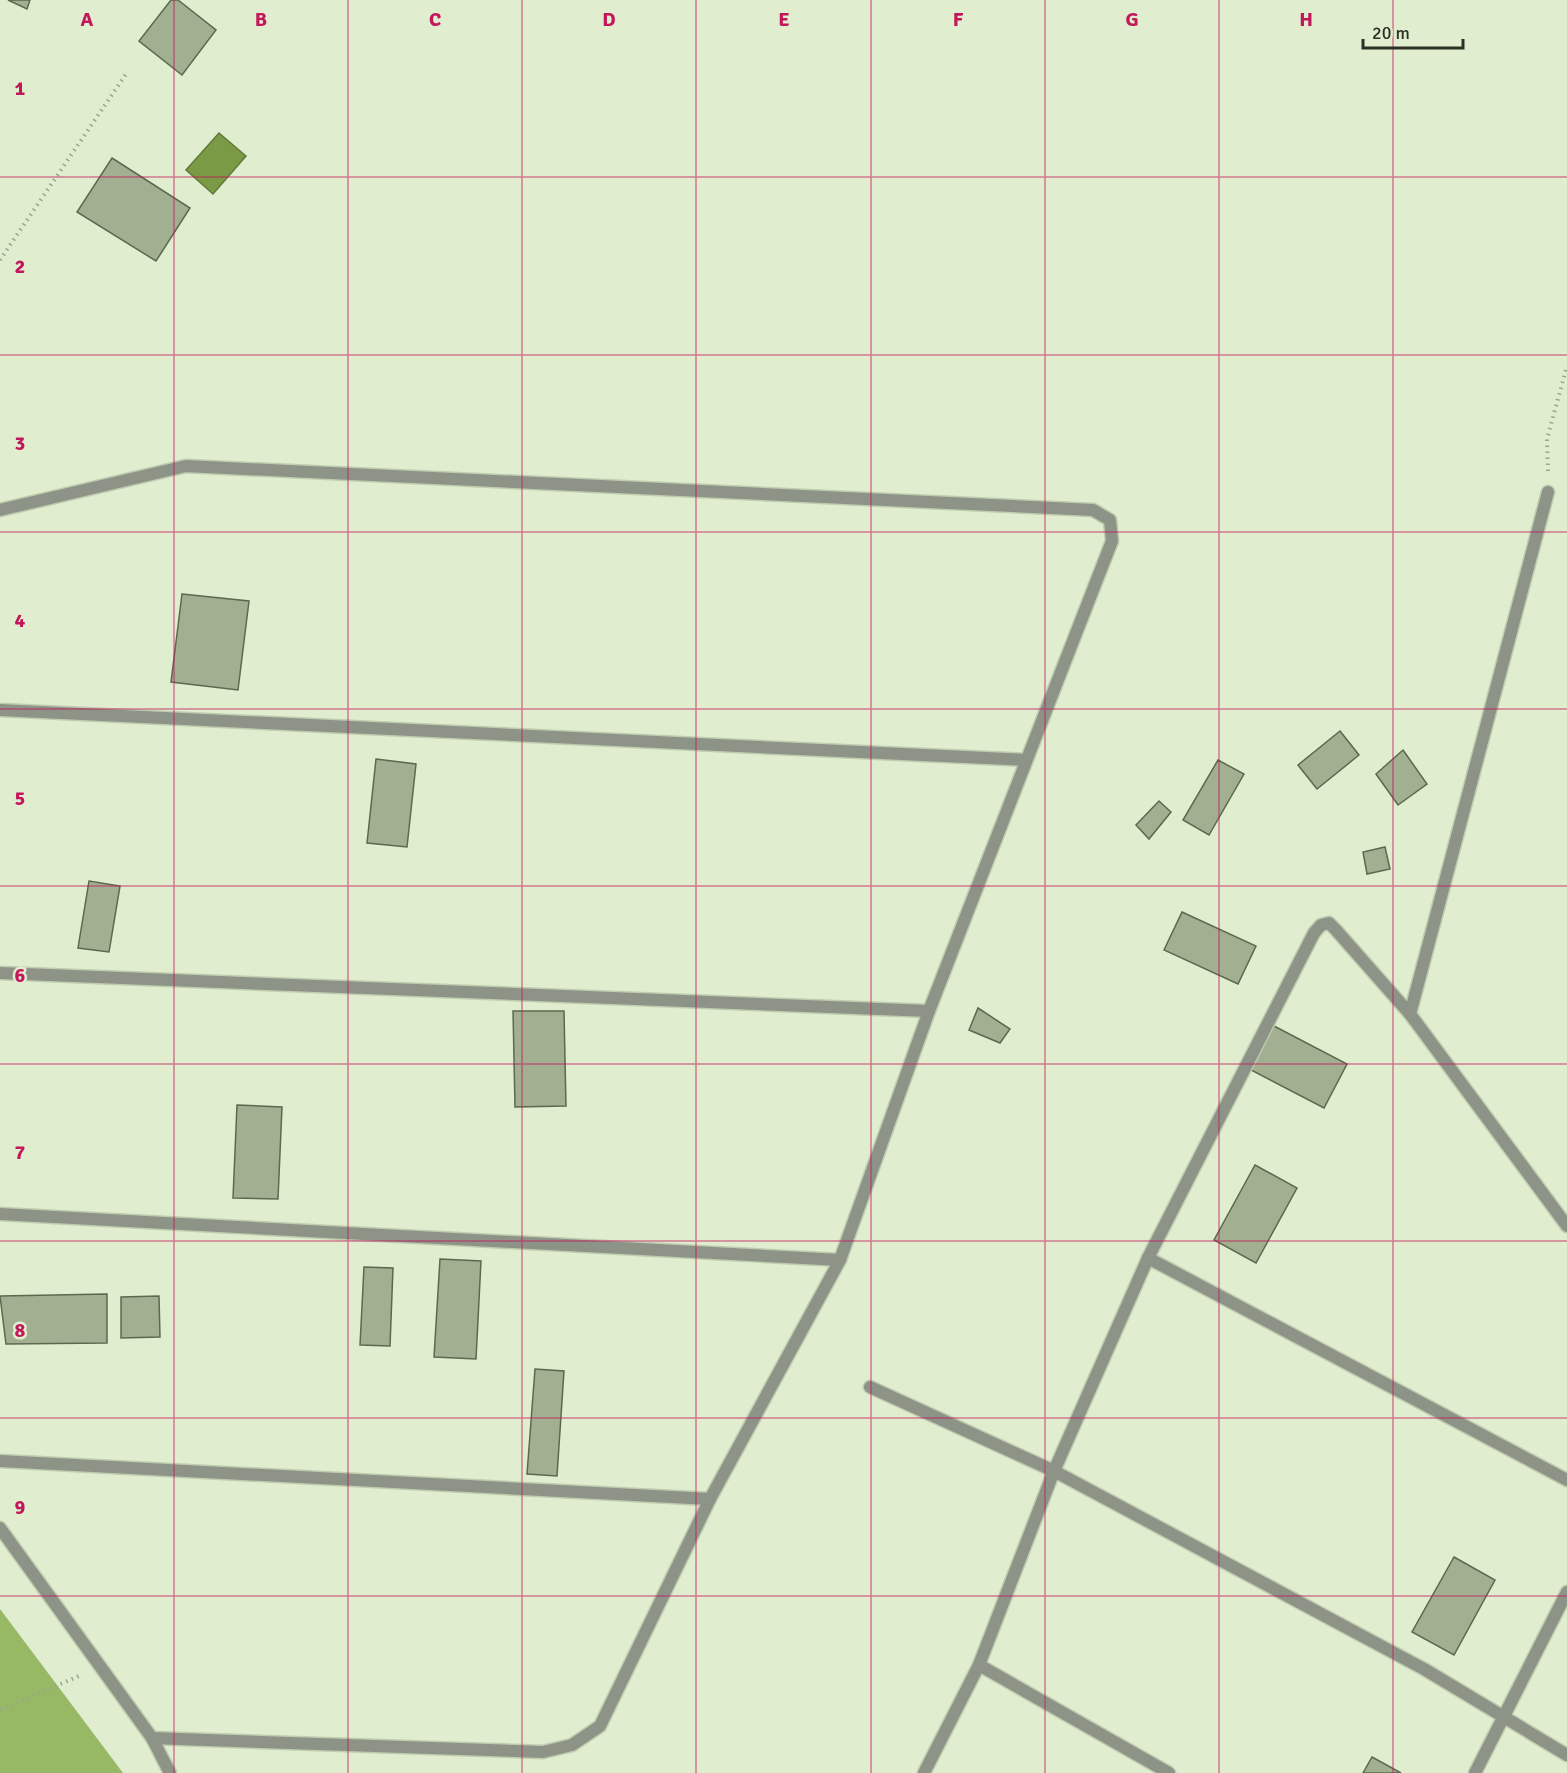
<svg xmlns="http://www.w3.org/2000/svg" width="1567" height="1773" viewBox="0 0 1567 1773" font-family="Signika,sans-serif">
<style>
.forest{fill:#97b864}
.water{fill:#7a9a45;stroke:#627a3b;stroke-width:1.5}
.building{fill:#a2af91;stroke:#5d694e;stroke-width:1.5}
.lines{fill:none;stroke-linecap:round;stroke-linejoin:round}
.street-casing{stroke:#bfccb0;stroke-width:15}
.path{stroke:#9ba68e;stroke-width:4;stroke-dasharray:1.5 4.5;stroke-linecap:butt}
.street{stroke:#8d9386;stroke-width:12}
.grid{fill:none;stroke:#c2185b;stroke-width:1.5;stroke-opacity:0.55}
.grid-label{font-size:20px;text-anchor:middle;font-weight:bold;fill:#c2185b;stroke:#e0eecf;stroke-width:5;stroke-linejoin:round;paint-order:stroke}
</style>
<rect width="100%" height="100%" fill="#e0eecf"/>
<path class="forest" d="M0,1609L123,1773H0Z"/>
<path class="water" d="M219,133L246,156L213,194L186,170Z"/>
<g class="building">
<path d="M8,0H30L27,9Z"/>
<path d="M171,0H178L216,30L182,75L139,41Z"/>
<path d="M112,158L190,208L156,261L77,212Z"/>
<path d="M182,594L249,601L238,690L171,682Z"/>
<path d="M1340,731L1359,755L1317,789L1298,765Z"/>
<path d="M1403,750L1427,784L1398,805L1376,774Z"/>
<path d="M376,759L416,764L407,847L367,843Z"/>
<path d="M1218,760L1244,774L1209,835L1183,820Z"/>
<path d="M1159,801L1171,812L1149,839L1136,825Z"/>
<path d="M1385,847L1390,869L1367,874L1363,852Z"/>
<path d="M89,881L120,886L109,952L78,948Z"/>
<path d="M1182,912L1256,946L1238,984L1164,950Z"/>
<path d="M978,1008L1010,1029L1000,1043L969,1030Z"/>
<path d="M513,1011H564L566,1106L515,1107Z"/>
<path d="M1274,1026L1347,1064L1324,1108L1251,1070Z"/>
<path d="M237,1105L282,1107L278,1199L233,1198Z"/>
<path d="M1255,1165L1297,1188L1256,1263L1214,1240Z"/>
<path d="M440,1259L481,1261L476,1359L434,1357Z"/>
<path d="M364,1267L393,1268L390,1346L360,1345Z"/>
<path d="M107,1294V1343L6,1344L0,1296Z"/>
<path d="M159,1296L160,1337L121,1338V1297Z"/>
<path d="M535,1369L564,1371L557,1476L527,1474Z"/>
<path d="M1454,1557L1495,1580L1454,1655L1412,1632Z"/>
<path d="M1372,1757L1401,1773H1363Z"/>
</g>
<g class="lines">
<g class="street-casing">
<g id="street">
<path d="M0,510L186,466L1093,510L1110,520L1112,541L929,1011L840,1260L710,1499L600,1726L572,1745L543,1752L152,1738"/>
<path d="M0,710L1026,760"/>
<path d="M0,973L929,1011"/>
<path d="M1410,1014L1548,492"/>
<path d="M0,1214L840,1260"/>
<path d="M1148,1258L1567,1480"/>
<path d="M870,1387L1054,1471L1424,1669L1567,1755"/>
<path d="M0,1461L710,1499"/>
<path d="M0,1528L152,1738L170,1773"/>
<path d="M979,1665L1169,1773"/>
<path d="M924,1773L979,1665L1054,1471L1148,1258L1314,933L1321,925L1329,923L1336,930L1410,1014L1567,1226"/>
<path d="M1475,1773L1567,1592"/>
</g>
</g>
<g class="path">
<path d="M0,260L126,74"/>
<path d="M1548,471L1547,439L1567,366"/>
<path d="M0,1710L79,1676"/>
</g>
<use href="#street" class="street"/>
</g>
<path class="grid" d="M174,0V1773M348,0V1773M522,0V1773M696,0V1773M871,0V1773M1045,0V1773M1219,0V1773M1393,0V1773M0,177H1567M0,355H1567M0,532H1567M0,709H1567M0,886H1567M0,1064H1567M0,1241H1567M0,1418H1567M0,1596H1567"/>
<g class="grid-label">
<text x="87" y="26">A</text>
<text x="261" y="26">B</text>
<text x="435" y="26">C</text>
<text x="609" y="26">D</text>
<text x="784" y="26">E</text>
<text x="958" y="26">F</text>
<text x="1132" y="26">G</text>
<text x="1306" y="26">H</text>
<text x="20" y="95">1</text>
<text x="20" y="273">2</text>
<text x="20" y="450">3</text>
<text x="20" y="627">4</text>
<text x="20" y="805">5</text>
<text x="20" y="982">6</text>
<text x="20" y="1159">7</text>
<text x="20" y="1337">8</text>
<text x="20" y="1514">9</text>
</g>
<path d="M1363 39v9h100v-9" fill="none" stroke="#2b3024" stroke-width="3"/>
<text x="1372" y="39" font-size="18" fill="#2b3024" stroke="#e0eecf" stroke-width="4.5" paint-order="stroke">20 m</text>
</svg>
